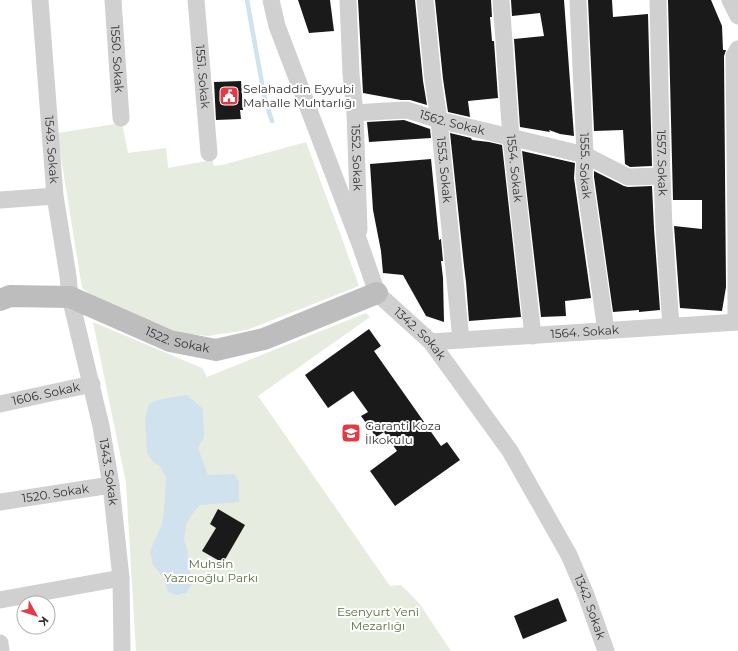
<svg xmlns="http://www.w3.org/2000/svg" width="738" height="651" viewBox="0 0 738 651" font-family="Montserrat,sans-serif">
<style>
.green{fill:#e6ecdf}
.water{fill:#cfe2ee}
.lines{fill:none;stroke-linecap:round;stroke-linejoin:round}
.stream{stroke:#cfe2ee;stroke-width:4.5}
.building{fill:#1a1a1a}
.street{stroke:#d0d0d0;stroke-width:17}
.secondary{stroke:#bdbdbd;stroke-width:22}
.labels{text-anchor:middle;stroke-width:4;stroke-linejoin:round;paint-order:stroke}
.street-label{font-size:12px;fill:#333;stroke:#fff}
.poi-label{font-size:12px;fill:#333;stroke:#fff;text-anchor:start}
.park-label{font-size:12px;fill:#56703f;stroke:#fff}
</style>
<rect width="100%" height="100%" fill="#fff"/>
<g class="green">
<path d="M122,123L128,153L166,148L168,168L212,160L214,166L222,165L306,142L340,233L359,286L247,330L208,336L189,334L172,330L95,298L82,288L57,133Z"/>
<path d="M366,313L370,317L258,396L390,586L401,585L419,603L451,651H136L126,483L93,322L202,368L207,377Z"/>
</g>
<path class="water" d="M187,395L203,409L204,437L198,448L208,475L234,474L239,482V502L200,505L192,514L186,524L184,540L187,549L192,584L186,593L176,595L168,592L164,578L153,565L150,551L162,524L164,511L166,477L160,466L154,463L147,453L145,418L149,404C160,398 174,397 187,395Z"/>
<g class="lines">
<path class="stream" d="M247,0L265,100L272,121"/>
</g>
<g class="building">
<path d="M298,0H330L334,31L309,33Z"/>
<path d="M358,0H415L423,81L427,105L410,100H401L363,93Z"/>
<path d="M435,0H491L492,17H490L492,41H494L498,98L468,101L470,117L448,112L443,79Z"/>
<path d="M511,0H564L574,136L560,134L549,130L550,132L520,127L514,39L544,36L540,13L512,16Z"/>
<path d="M588,0H612L613,17L648,14L652,166L630,167L625,164L623,130L594,131Z"/>
<path d="M668,0H711L722,26L723,50H726L724,56L726,287L722,311L680,308L674,226L702,229V200H673Z"/>
<path d="M241,81L243,110H240L241,119L216,120L214,82Z"/>
<path d="M404,120L430,129L431,138L369,142L367,122Z"/>
<path d="M450,133L471,138L472,140L489,142L502,145L521,317L469,321L466,282L464,266Z"/>
<path d="M522,151L575,163L574,178L591,298L565,301L566,316L541,317Z"/>
<path d="M431,159L439,240L441,239L443,261H441L443,278L444,322L426,316L403,275L383,273L381,251L373,210L370,164Z"/>
<path d="M594,171L624,186L628,187L652,186L654,229L660,310L639,312V310L613,312L594,177Z"/>
<path d="M369,329L381,346L374,351L441,446L447,442L460,460L395,506L370,471L397,451L384,432L376,437L361,416L368,412L353,391L328,408L305,375Z"/>
<path d="M218,509L245,525L223,563L202,551L216,528L210,524Z"/>
<path d="M558,598L567,621L523,639L514,616Z"/>
</g>
<g class="lines">
<g class="street">
<path id="s1" d="M40,0L55,196L68,276L70,297L101,426L111,485L121,578L122,651"/>
<path id="s2" d="M113,0L121,118"/>
<path id="s3" d="M196,0L209,153"/>
<path id="s4" d="M271,0L277,26L360,244L377,293L431,342L510,451L569,555L586,595L606,651"/>
<path id="s5" d="M348,0L351,74L355,113L359,230"/>
<path id="s6" d="M425,0L433,80L439,120L461,340"/>
<path id="s7" d="M501,0L511,138L533,336"/>
<path id="s8" d="M578,0L585,155L584,177L606,331"/>
<path id="s9" d="M658,0L662,176L664,228L671,326"/>
<path d="M730,0L738,16"/>
<path id="s10" d="M355,113L386,111L407,110L439,120L585,155L628,177L662,176"/>
<path d="M0,200L55,196"/>
<path d="M736,322V241L734,56L738,49"/>
<path id="s11" d="M431,342L738,322"/>
<path id="s12" d="M0,404L92,384"/>
<path id="s13" d="M0,502L111,485"/>
<path d="M0,600L121,578"/>
<path d="M0,643L1,651"/>
</g>
<path class="secondary" id="s14" d="M0,300L10,296L70,297L170,341L216,350L264,339L377,293"/>
</g>
<defs>
<g id="civic-square" transform="scale(1)"><rect x="-9" y="-9" width="18" height="18" rx="4" fill="#e63946" stroke="#fff"/><path d="M-.6-6.5H3V-4.5H.6V-3L4-1V1h2V6H-6V1h2V-1L-.6-3ZM-1.2 2.5V6h2.4V2.5Z" fill="#fff"/></g>
<g id="school-square" transform="scale(1)"><rect x="-9" y="-9" width="18" height="18" rx="4" fill="#e63946" stroke="#fff"/><path d="M0-5L7-2L0 1L-7-2ZM-4 1L0 2.5L4 1V4Q0 6-4 4Z" fill="#fff"/></g>
</defs>
<g fill-rule="evenodd">
<use href="#civic-square" x="229" y="96"/>
<use href="#school-square" x="351" y="433"/>
</g>
<g class="labels">
<g class="street-label">
<text dy="4" stroke="none"><textPath href="#s2" startOffset="59">1550. Sokak</textPath></text>
<text dy="4" stroke="none"><textPath href="#s3" startOffset="77">1551. Sokak</textPath></text>
<text dy="4" stroke="none"><textPath href="#s10" startOffset="99">1562. Sokak</textPath></text>
<text dy="4" stroke="none"><textPath href="#s1" startOffset="150">1549. Sokak</textPath></text>
<text dy="4" stroke="none"><textPath href="#s5" startOffset="158">1552. Sokak</textPath></text>
<text dy="4" stroke="none"><textPath href="#s9" startOffset="163">1557. Sokak</textPath></text>
<text dy="4" stroke="none"><textPath href="#s8" startOffset="166">1555. Sokak</textPath></text>
<text dy="4" stroke="none"><textPath href="#s7" startOffset="169">1554. Sokak</textPath></text>
<text dy="4" stroke="none"><textPath href="#s6" startOffset="171">1553. Sokak</textPath></text>
<text dy="4" stroke="none"><textPath href="#s11" startOffset="154">1564. Sokak</textPath></text>
<text dy="4" stroke="none"><textPath href="#s4" startOffset="371">1342. Sokak</textPath></text>
<text dy="4" stroke="none"><textPath href="#s14" startOffset="187">1522. Sokak</textPath></text>
<text dy="4" stroke="none"><textPath href="#s12" startOffset="47">1606. Sokak</textPath></text>
<text dy="4" stroke="none"><textPath href="#s1" startOffset="478">1343. Sokak</textPath></text>
<text dy="4" stroke="none"><textPath href="#s13" startOffset="56">1520. Sokak</textPath></text>
<text dy="4" stroke="none"><textPath href="#s4" startOffset="695">1342. Sokak</textPath></text>
</g>
<g class="poi-label">
<text x="243" y="93">Selahaddin Eyyubi<tspan x="243" dy="14">Mahalle Muhtarlığı</tspan></text>
<text x="365" y="430">Garanti Koza<tspan x="365" dy="14">İlkokulu</tspan></text>
</g>
<g class="park-label">
<text x="211" y="568">Muhsin<tspan x="211" dy="14">Yazıcıoğlu Parkı</tspan></text>
<text x="378" y="616">Esenyurt Yeni<tspan x="378" dy="14">Mezarlığı</tspan></text>
</g>
</g>
<g transform="translate(36 615) rotate(129)"><circle r="19" fill="#ffffff" stroke="#adadad"/>
<path d="M0-3L7 15L0 10L-7 15Z" fill="#e63946"/>
<text y="-6" font-size="11" font-weight="bold" text-anchor="middle" fill="#333333">K</text>
</g>
</svg>
